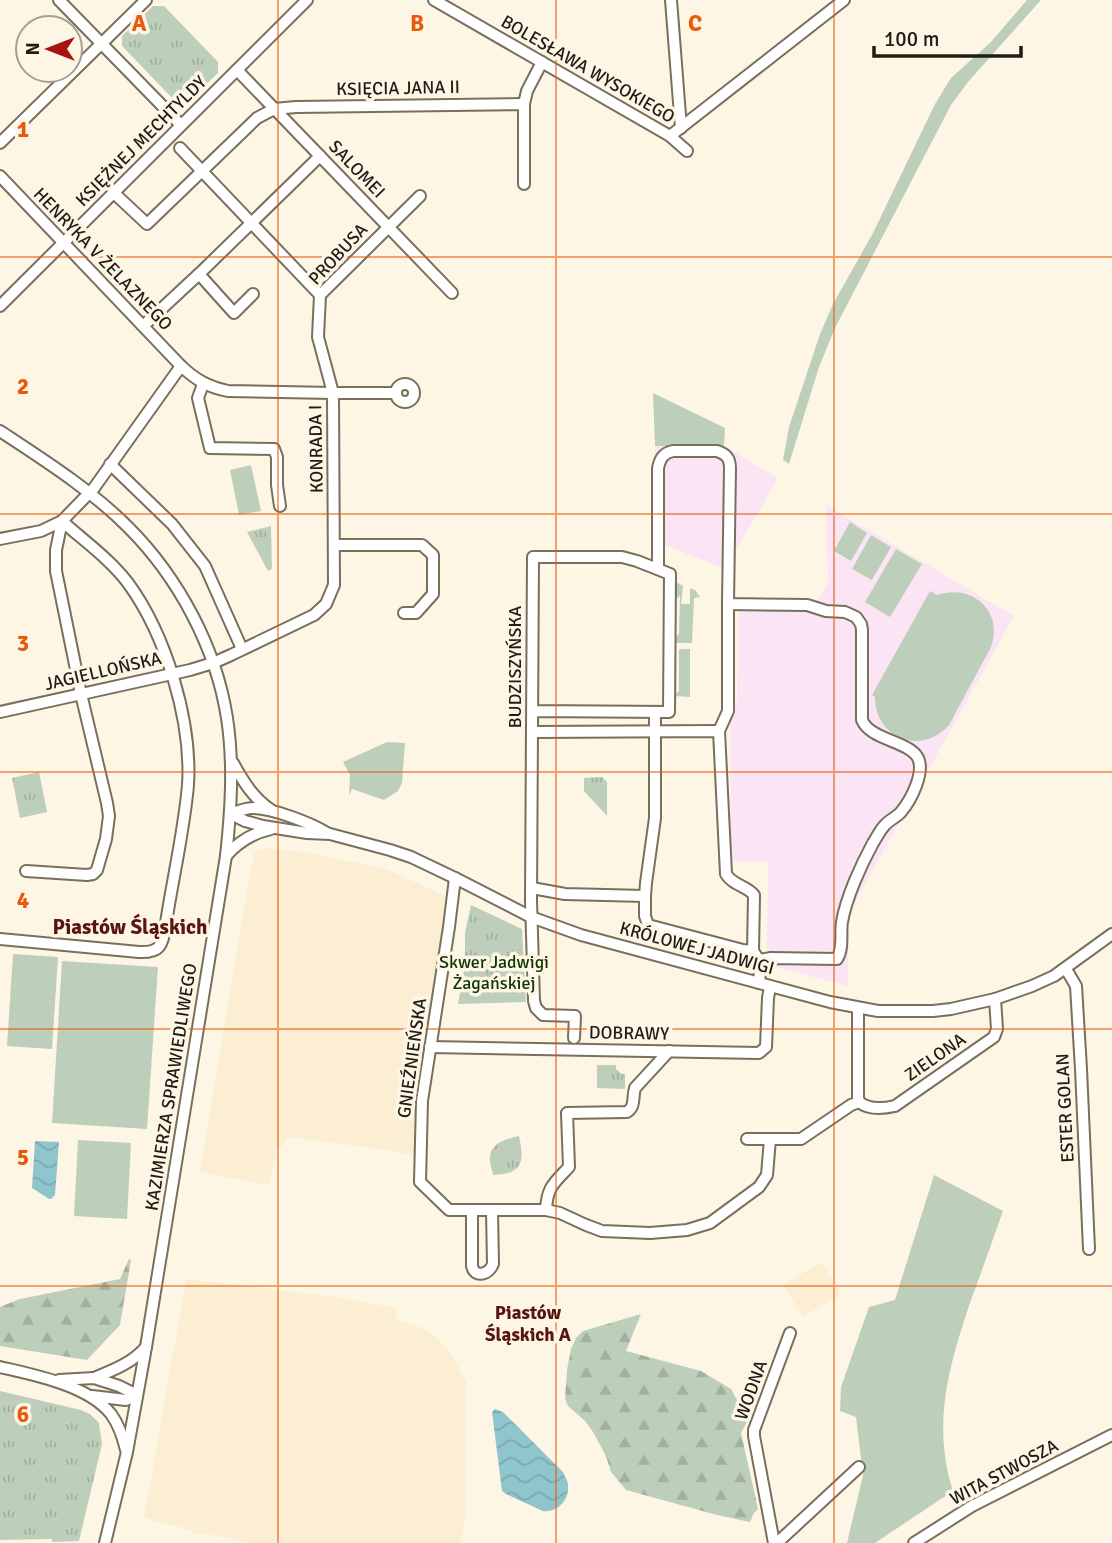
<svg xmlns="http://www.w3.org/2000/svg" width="1112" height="1543" viewBox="0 0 1112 1543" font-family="Signika,sans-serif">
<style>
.built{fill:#fceed3}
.education{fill:#fbe5f4}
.grass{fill:#bdcfba}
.forest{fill:url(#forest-firs)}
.park{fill:url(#park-tufts)}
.water{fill:url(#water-waves)}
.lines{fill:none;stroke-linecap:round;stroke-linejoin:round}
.minor-casing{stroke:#786f5d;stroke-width:14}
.minor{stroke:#fff;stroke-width:10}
.grid{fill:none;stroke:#e8590c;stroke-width:2;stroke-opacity:0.55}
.labels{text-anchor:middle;stroke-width:7;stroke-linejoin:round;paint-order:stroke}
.street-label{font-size:18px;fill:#201c15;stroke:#fef6e5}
.park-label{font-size:18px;fill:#0e3504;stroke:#fef6e5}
.neighbourhood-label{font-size:19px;font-weight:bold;fill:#591510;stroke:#fef6e5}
.quarter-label{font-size:21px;font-weight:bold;fill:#591510;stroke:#fef6e5}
.grid-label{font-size:23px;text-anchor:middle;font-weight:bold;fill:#e8590c;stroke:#fef6e5;stroke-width:7;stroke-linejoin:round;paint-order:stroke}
</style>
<defs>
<pattern id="forest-firs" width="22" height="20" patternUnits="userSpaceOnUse" patternTransform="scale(1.75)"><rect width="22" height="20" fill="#bdcfba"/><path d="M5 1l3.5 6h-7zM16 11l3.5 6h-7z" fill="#a2b19f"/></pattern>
<pattern id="park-tufts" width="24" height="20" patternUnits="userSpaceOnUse" patternTransform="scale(1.75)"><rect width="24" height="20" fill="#bdcfba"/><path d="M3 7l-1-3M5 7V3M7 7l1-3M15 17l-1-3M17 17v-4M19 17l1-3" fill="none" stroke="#a2b19f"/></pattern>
<pattern id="water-waves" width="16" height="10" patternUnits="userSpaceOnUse" patternTransform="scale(1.75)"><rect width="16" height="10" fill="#8fc5cc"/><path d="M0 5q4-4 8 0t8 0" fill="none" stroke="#7ba9ae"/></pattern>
</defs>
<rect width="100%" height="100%" fill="#fef6e5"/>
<g class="built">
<path d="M265,848L304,852L386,869L446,896L442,941L415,1105V1156L388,1150L288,1137L283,1145L277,1149L269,1185L200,1172L252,863L255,852Z"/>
<path d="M821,1262L841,1294L803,1317L783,1285Z"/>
<path d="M186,1279L329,1296L398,1308L396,1319L422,1328L439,1339L452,1355L466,1382V1513L460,1543H248L218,1536L197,1533L195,1535L191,1530L144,1518Z"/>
</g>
<g class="education">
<path d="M655,446H724L778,478L725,569L662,544H655Z"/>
<path d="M826,505L1014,616L848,915V986L767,965L768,862L731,861L730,702L737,701L739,599H819L828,581Z"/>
</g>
<g class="grass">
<path d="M1027,0H1041L968,82L951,105L835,328L819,367L789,464L783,460L789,427L820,334L833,304L873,233L935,104L951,78L991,42Z"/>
<path d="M653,393L725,428L724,446H655Z"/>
<path d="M251,465L261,511L239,515L230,470Z"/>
<path d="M850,522L867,533L851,561L834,551Z"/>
<path d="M871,535L891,547L872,580L852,569Z"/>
<path d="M896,549L922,564L890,617L865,602Z"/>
<path d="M678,583L683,586L681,604H690V588L695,590L700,597L694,598L692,643H673V639L679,634L680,596L673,601L675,584Z"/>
<path d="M930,591L937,595C972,583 1004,611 991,647L949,725C922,756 875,739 875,697L872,695Z"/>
<path d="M679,649H690V697L673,696L679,691Z"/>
<path d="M387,742L405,743L402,783L398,791L384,800L352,789L349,795L350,775L343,762Z"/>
<path d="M13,954L58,957L52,1049L7,1046Z"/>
<path d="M62,961L158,967L147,1129L52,1123Z"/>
<path d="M78,1140L131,1143L127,1219L74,1216Z"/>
<path d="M934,1175L1003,1211C993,1239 983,1268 972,1297C950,1362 931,1423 953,1491L875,1543H847L864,1471L861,1458L856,1417L840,1411L841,1387L869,1307L895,1300Z"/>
</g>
<g class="forest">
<path d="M129,1259L131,1260L120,1325L87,1360L0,1346V1307L20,1299L120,1279Z"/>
<path d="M641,1314L626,1351L701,1371L731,1389L748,1420L741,1433L758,1509L754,1513L750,1522L717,1515L626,1490L611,1472L606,1456L593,1432L585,1421L568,1406L565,1399L567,1370L571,1349L576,1338L583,1331Z"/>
</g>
<g class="park">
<path d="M153,6H164L218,62V73L190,100L173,99L122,46V36Z"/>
<path d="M271,526L272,569L268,571L247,532Z"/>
<path d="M39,772L47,812L20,818L12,778Z"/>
<path d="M602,777L607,782V816L584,791V778Z"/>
<path d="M471,905L522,929L526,1002L458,1004L465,964V933Z"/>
<path d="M597,1065H616V1069L622,1074H625V1089L597,1088Z"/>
<path d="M519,1136C525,1163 522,1174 493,1175C492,1170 489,1161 490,1156C492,1142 507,1139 519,1136Z"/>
<path d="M0,1391L81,1410L90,1414L99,1423L102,1444L79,1541L52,1542V1539L0,1540Z"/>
</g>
<g class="water">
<path d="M35,1141L59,1142L55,1195L51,1199H49L32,1188Z"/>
<path d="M495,1409L503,1412L563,1472C564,1475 568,1481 568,1484C570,1499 558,1513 543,1511L506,1494L502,1491L492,1412Z"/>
</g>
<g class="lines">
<g class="minor-casing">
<g id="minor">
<path d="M59,0L181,125"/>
<path d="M434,0L670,136L687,151"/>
<path d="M671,0L681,128"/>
<path d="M237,70L452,293"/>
<path d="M524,104L527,91L542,62"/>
<path d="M670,136L844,0"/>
<path d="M0,143L146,0"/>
<path d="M180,148L320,295"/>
<path d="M0,176L181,366"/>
<path d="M114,193L147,224L257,118L274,109L296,107L524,104V184"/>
<path d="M199,274L234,313L253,294"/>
<path d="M0,306L307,0"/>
<path d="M143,326L199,274L320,156"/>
<circle cx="405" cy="393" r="9"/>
<path d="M203,384L198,398L210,448L274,449L277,457V485L280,506"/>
<path d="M396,393H333L318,337L320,295L420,196"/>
<path d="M0,431C44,460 90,489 128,527C178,577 216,647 227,718C234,764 231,810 226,856L146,1347L127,1452L105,1543"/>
<path d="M110,464L172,524L205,566L242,649"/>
<path d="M0,539L41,531L62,521L94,488L181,366C196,380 208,387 228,391L333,393L334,585L326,604L314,615L231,655L213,663L190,670L0,712"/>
<path d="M334,545H422L433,555V594L416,613H404"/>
<path d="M658,569V468C660,459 663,453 673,451H717C726,454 730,458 730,468L728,604L807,605L826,611L845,612L856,617L861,624L862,630V720C870,740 909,741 918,758C925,773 911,800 901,812C897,817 889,820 885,825C880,830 877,837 873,843C861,865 846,898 842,922C840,934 844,948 837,959L771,958L759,960"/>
<path d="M533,711L669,712L670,574L637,561L622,557H533L531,901L534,1001L536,1008L543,1015L575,1016L574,1038"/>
<path d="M719,731L728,711V604"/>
<path d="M533,732L719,731L726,874C732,885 747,886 754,895L753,951L759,960L760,971L759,983"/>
<path d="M233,763C243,781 253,798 271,810"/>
<path d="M231,814L245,821L263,826L307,833L330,834L390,850L411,857L455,878L531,917L581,935L830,1002L878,1011H933L951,1009L995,999L1032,986L1054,976L1112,934"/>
<path d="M231,814C238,811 245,808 253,808C272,808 311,823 327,833"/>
<path d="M226,856C238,842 253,833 271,829"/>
<path d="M26,871L87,875L93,874L97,870L106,839L109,816L107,803L81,694L56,571V550L62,521"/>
<path d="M455,878L449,927L422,1101L420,1182L449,1210H546L560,1213L586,1225L602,1231L650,1233L687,1230L710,1223L759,1187L767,1175L770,1139"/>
<path d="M532,888L565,894L645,896V916L648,925L743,950L753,951"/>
<path d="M645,896L646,883L655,818V712"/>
<path d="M0,939L139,952C163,953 162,943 166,923C173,877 184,831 188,785C192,721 166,635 128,583C110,559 84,541 62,521"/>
<path d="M1066,969L1076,986L1081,1069L1089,1249"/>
<path d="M430,1047L759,1053L766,1047L768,998L770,987"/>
<path d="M859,1102C869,1110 882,1109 895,1106L994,1037L997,1029L995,999"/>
<path d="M747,1139H801L851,1105L859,1102L858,1097V1008"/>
<path d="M472,1210V1266C475,1279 489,1274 493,1264L492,1210"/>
<path d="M546,1210C547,1187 554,1183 569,1167L567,1113L627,1112C636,1106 632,1097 635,1088L669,1051"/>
<path d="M0,1367C34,1375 88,1385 111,1414C119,1425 123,1437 126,1450"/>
<path d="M94,1378C114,1370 132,1363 146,1347"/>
<path d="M59,1380L94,1378L119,1386L137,1395"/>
<path d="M92,1396L126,1400L137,1395"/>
<path d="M774,1543L754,1436V1430L790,1333"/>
<path d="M777,1543L859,1467"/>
<path d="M914,1543L972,1506L1112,1435"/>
</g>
</g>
<use href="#minor" class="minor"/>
</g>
<path class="grid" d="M278,0V1543M556,0V1543M834,0V1543M0,257H1112M0,514H1112M0,772H1112M0,1029H1112M0,1286H1112"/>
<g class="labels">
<g class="street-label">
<text transform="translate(588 69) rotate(30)" y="6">BOLESŁAWA WYSOKIEGO</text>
<text transform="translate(398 88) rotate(-1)" y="6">KSIĘCIA JANA II</text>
<text transform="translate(141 141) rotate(-45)" y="6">KSIĘŻNEJ MECHTYLDY</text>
<text transform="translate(357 169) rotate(46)" y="6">SALOMEI</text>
<text transform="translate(338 254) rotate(-47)" y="6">PROBUSA</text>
<text transform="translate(103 259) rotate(46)" y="6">HENRYKA V ŻELAZNEGO</text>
<text transform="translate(316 449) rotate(-91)" y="6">KONRADA I</text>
<text transform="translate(515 667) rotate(-90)" y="6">BUDZISZYŃSKA</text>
<text transform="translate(103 671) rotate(-13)" y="6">JAGIELLOŃSKA</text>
<text transform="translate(697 948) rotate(15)" y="6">KRÓLOWEJ JADWIGI</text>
<text transform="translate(629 1033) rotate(1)" y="6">DOBRAWY</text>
<text transform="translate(935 1057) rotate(-35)" y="6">ZIELONA</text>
<text transform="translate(412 1058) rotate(-82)" y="6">GNIEŹNIEŃSKA</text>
<text transform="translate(171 1087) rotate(-81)" y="6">KAZIMIERZA SPRAWIEDLIWEGO</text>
<text transform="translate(1065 1108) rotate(-93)" y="6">ESTER GOLAN</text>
<text transform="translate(751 1390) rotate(-70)" y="6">WODNA</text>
<text transform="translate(1004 1472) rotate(-28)" y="6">WITA STWOSZA</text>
</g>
<g class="park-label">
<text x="494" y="968">Skwer Jadwigi<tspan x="494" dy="21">Żagańskiej</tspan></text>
</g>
<g class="neighbourhood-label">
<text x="528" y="1319">Piastów<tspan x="528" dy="22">Śląskich A</tspan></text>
</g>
<g class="quarter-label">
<text x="130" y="934">Piastów Śląskich</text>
</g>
</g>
<g class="grid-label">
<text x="139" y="31">A</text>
<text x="417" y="31">B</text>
<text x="695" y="31">C</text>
<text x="23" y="137">1</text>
<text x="23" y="394">2</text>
<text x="23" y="651">3</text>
<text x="23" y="908">4</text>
<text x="23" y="1165">5</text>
<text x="23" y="1422">6</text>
</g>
<g transform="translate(49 49) rotate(270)"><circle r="33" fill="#fef6e5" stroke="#a59f92" stroke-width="2"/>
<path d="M0-5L12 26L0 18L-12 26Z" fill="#a71311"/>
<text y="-10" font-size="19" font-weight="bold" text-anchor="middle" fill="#201c15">N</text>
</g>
<path d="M874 46v10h147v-10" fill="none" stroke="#201c15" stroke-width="3.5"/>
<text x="884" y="46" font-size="21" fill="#201c15" stroke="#fef6e5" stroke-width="5" paint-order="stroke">100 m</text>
</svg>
